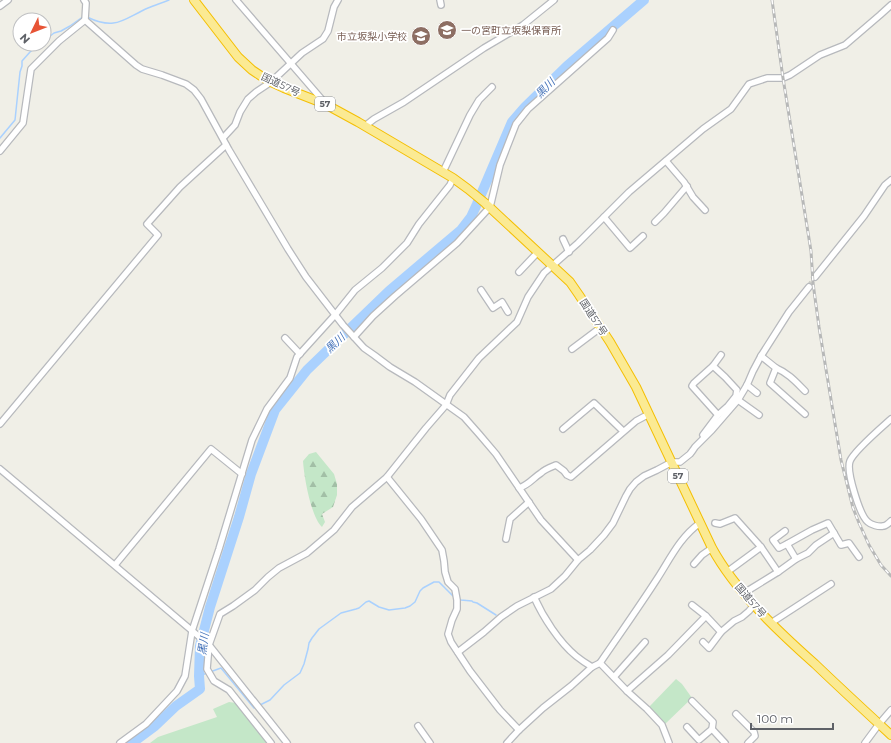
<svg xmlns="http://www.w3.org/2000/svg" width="891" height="743" viewBox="0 0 891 743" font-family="Montserrat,'Noto Sans JP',sans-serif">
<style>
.grass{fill:#c4e7c8}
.forest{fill:url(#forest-firs)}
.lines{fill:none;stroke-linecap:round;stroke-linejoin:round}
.stream{stroke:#aad1fe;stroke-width:1.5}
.river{stroke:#aad1fe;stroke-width:10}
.minor-tunnel{stroke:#ccccc7;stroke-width:5.5;stroke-dasharray:5.5 3;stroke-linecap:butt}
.minor-casing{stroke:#b7b9bd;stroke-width:8}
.highway-casing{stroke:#f4bf04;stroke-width:10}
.minor{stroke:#fff;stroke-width:5.5}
.highway{stroke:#fbea93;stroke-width:8}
.rail-casing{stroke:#b7b8b8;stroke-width:3}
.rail{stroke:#fff;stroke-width:1.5;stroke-dasharray:4.5;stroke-linecap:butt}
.labels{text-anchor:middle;stroke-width:3.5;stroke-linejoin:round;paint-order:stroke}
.shield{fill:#fff;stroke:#8e9095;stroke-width:1}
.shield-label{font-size:9px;font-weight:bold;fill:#5e6167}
.education-label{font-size:10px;fill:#785e54;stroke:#fff;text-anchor:start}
.street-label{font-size:10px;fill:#5e6167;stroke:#fff}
.water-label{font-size:11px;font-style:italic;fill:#4875ba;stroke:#fff}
</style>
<defs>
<pattern id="forest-firs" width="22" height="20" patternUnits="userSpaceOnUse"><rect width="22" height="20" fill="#c4e7c8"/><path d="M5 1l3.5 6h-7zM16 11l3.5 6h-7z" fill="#a2bfa6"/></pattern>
</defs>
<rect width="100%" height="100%" fill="#f0efe7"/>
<g class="grass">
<path d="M676,679L682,684L692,698L664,725L649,707Z"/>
<path d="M229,702L236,703L268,743H150L158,737L217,717L213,709Z"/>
</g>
<path class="forest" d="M316,452L334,474L337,484V495L333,507L322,514L325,522L322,527C311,517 304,477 303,461L309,454Z"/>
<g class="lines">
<g class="stream">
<path d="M87,17C116,31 123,19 148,8C155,5 162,3 169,0"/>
<path d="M44,41L54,33L61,31L70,26L84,16"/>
<path d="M0,138L15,120L20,72L22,66V61L30,52L40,44"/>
<path d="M459,599L461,600L472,601L473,602L477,603L496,615"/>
<path d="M199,676L221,668L254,708L256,707"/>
<path d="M260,705L270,700L284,685L300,673L304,664L308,649L309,643L312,638L319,629L341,613L356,609L359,608L366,602L369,601L379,607L389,610L405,608L410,606L415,602L420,591L423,588L434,582H439L454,597"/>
</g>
<path class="river" d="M132,743L155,726L176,706L200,689L199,676L200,646L210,607L239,517L251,474L275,410L307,370L389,291L461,230L471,217L477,204L512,122L525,107L567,66L644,0"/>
<path class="minor-tunnel" d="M809,287L815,277"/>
<g class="minor-casing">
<g id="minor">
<path d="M84,0L86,3L85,20L136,65L142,69L162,75L186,84L194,90L201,99L229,150L288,249L306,277L343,325L364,348L374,355L390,367L415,382L464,417L479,434L496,454L541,520L578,560"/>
<path d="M236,0L325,103"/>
<path d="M440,0L441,5"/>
<path d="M0,6L8,0"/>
<path d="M365,126L374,119L404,102L484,48L523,25L554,0"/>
<path d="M223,138L235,125L240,112L248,99L256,92L271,82L302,53L323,39L328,31L334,7L338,0"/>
<path d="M0,151L23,123L31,69L59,41L85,20"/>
<path d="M666,161L684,182L693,197L705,210"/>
<path d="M443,172L470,115L479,100L492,87"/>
<path d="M604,217L630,248L643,236"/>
<path d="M655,222L664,213L687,186"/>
<path d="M563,239L569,252"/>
<path d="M519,272L538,252"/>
<path d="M815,277L864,216L885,185L891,180"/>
<path d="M481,290L493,308L502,302L508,312"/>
<path d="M354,337L373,316L395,296L457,243L490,207L500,165L516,124L528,109L608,38L613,30"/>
<path d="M285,338L300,354"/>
<path d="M572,349L600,328"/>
<path d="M761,356L776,368L770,383L805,414"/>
<path d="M713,366L721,355"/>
<path d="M776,368C788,373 796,382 805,391"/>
<path d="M747,385L757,393"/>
<path d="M738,400L759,415"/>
<path d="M891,419C881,428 854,451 850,461C846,471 860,516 868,522C871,525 879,527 883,526C885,526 889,523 891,521"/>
<path d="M0,424L158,235L147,224L180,187L226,145"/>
<path d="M563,429L594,403L623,431"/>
<path d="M703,435L718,415L728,406L736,396L737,390L725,377L713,366L694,383L692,386L718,415"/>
<path d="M0,469L209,645L287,743"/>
<path d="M387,477L421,519L442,550L444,561L445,572L448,582L455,589L457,600V609L452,620L448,634L451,642L470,671L500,710L519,730"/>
<path d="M519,488C529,485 533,478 541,473C545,469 551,467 556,465L564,471L567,475L571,477L636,421L649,414"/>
<path d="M715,523L720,524L735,518L761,547"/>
<path d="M785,531L773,540L779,548L787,544L812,530L828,523L841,545L849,543L859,557"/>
<path d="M506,539L510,519L529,502"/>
<path d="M787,544L796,559"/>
<path d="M694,564L702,555L712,548"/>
<path d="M115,565L211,449L242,474"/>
<path d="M727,572L761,547L778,572"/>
<path d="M744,593L778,572L796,559L808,553L816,545L834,533"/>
<path d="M534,597C543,617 559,642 576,656C581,660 587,664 592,667"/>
<path d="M692,605L706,616L721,632L709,648L703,642"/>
<path d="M771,623L831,584"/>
<path d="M721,632L734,621L742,617L749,611L754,605"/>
<path d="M458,652L484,632L501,617L517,606L551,589L565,576L578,560L590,550L604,535L613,523L626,496L630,489L636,482L644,476L657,470L672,462H680L690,454L693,450L695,447L712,430L738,400L747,385L753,371L761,356L789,312L809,287"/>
<path d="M600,663L628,692L647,709L662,725L669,743"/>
<path d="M614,677L645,642"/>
<path d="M627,691L668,655L706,616"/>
<path d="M736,714L754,732L755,736L748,743"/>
<path d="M418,726L430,743"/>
<path d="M687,727L699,740L712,729L713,722L692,701"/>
<path d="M712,729L725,743"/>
<path d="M120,743L146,724L177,691L185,676L192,631L219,549L252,440L267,409L290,378L297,357L335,315L355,290L382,268L407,243L419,224L450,185L453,178"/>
<path d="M271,743L229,690L214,681L207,669L209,645L220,614L233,606L255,590L268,577L279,568L307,553L334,530L352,507L387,477L426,428L446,405L450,395L479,358L517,322L528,297L544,273L578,243L629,192L703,129L731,109L749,84L767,78H783L790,75L820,55L845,45L880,15L891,5"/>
<path d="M507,743L519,730L543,708L571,686L592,667L600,663C619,635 639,607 657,579C670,559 680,537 700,523"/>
<path d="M865,743L879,724L891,710"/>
</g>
</g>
<g class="highway-casing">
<path id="highway" d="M194,0L238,57L252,70L261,76L271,82L284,88L325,104L358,122L453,178L468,189L485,203L570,282L579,295L610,342L636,387L712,548C736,592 778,631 815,664C840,688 865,711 891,735"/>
</g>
<use href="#minor" class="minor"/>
<use href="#highway" class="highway"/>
<g class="rail-casing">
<path id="rail" d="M772,0L783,78L811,251L813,283L819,327L841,460L853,508L859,523L869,545L881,565L891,576"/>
</g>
<use href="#rail" class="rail"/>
</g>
<defs>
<g id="school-disc" transform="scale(1)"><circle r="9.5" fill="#8d6e63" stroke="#fff"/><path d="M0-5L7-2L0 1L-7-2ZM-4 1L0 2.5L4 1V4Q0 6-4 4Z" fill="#fff"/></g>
</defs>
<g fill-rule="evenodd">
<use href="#school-disc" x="447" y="30"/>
<use href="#school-disc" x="421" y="36"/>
</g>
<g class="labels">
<g class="shield">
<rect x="315" y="97" width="20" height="14" rx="3"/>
<rect x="668" y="469" width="20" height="14" rx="3"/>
</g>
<g class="shield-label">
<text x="325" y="107">57</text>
<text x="678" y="479">57</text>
</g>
<g class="education-label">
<text x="461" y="34">一の宮町立坂梨保育所</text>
<text x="407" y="40" text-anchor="end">市立坂梨小学校</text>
</g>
<g class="street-label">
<text transform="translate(281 84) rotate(25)" y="4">国道57号</text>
<text transform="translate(594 317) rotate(57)" y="4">国道57号</text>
<text transform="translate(751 600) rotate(49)" y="4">国道57号</text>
</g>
<g class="water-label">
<text transform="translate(545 88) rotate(-45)" y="4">黒川</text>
<text transform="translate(335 343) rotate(-44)" y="4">黒川</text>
<text transform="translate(203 644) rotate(-82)" y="4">黒川</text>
</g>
</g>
<g transform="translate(32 32) rotate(227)"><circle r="19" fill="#ffffff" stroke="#bfc0c2"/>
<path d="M0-3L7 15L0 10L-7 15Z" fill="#e75436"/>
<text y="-6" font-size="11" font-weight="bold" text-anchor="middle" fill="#5e6167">N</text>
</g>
<path d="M751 723v6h82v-6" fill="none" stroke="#5e6167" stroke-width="2"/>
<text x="757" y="723" font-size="12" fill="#5e6167" stroke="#ffffff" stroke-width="3" paint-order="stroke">100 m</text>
</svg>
